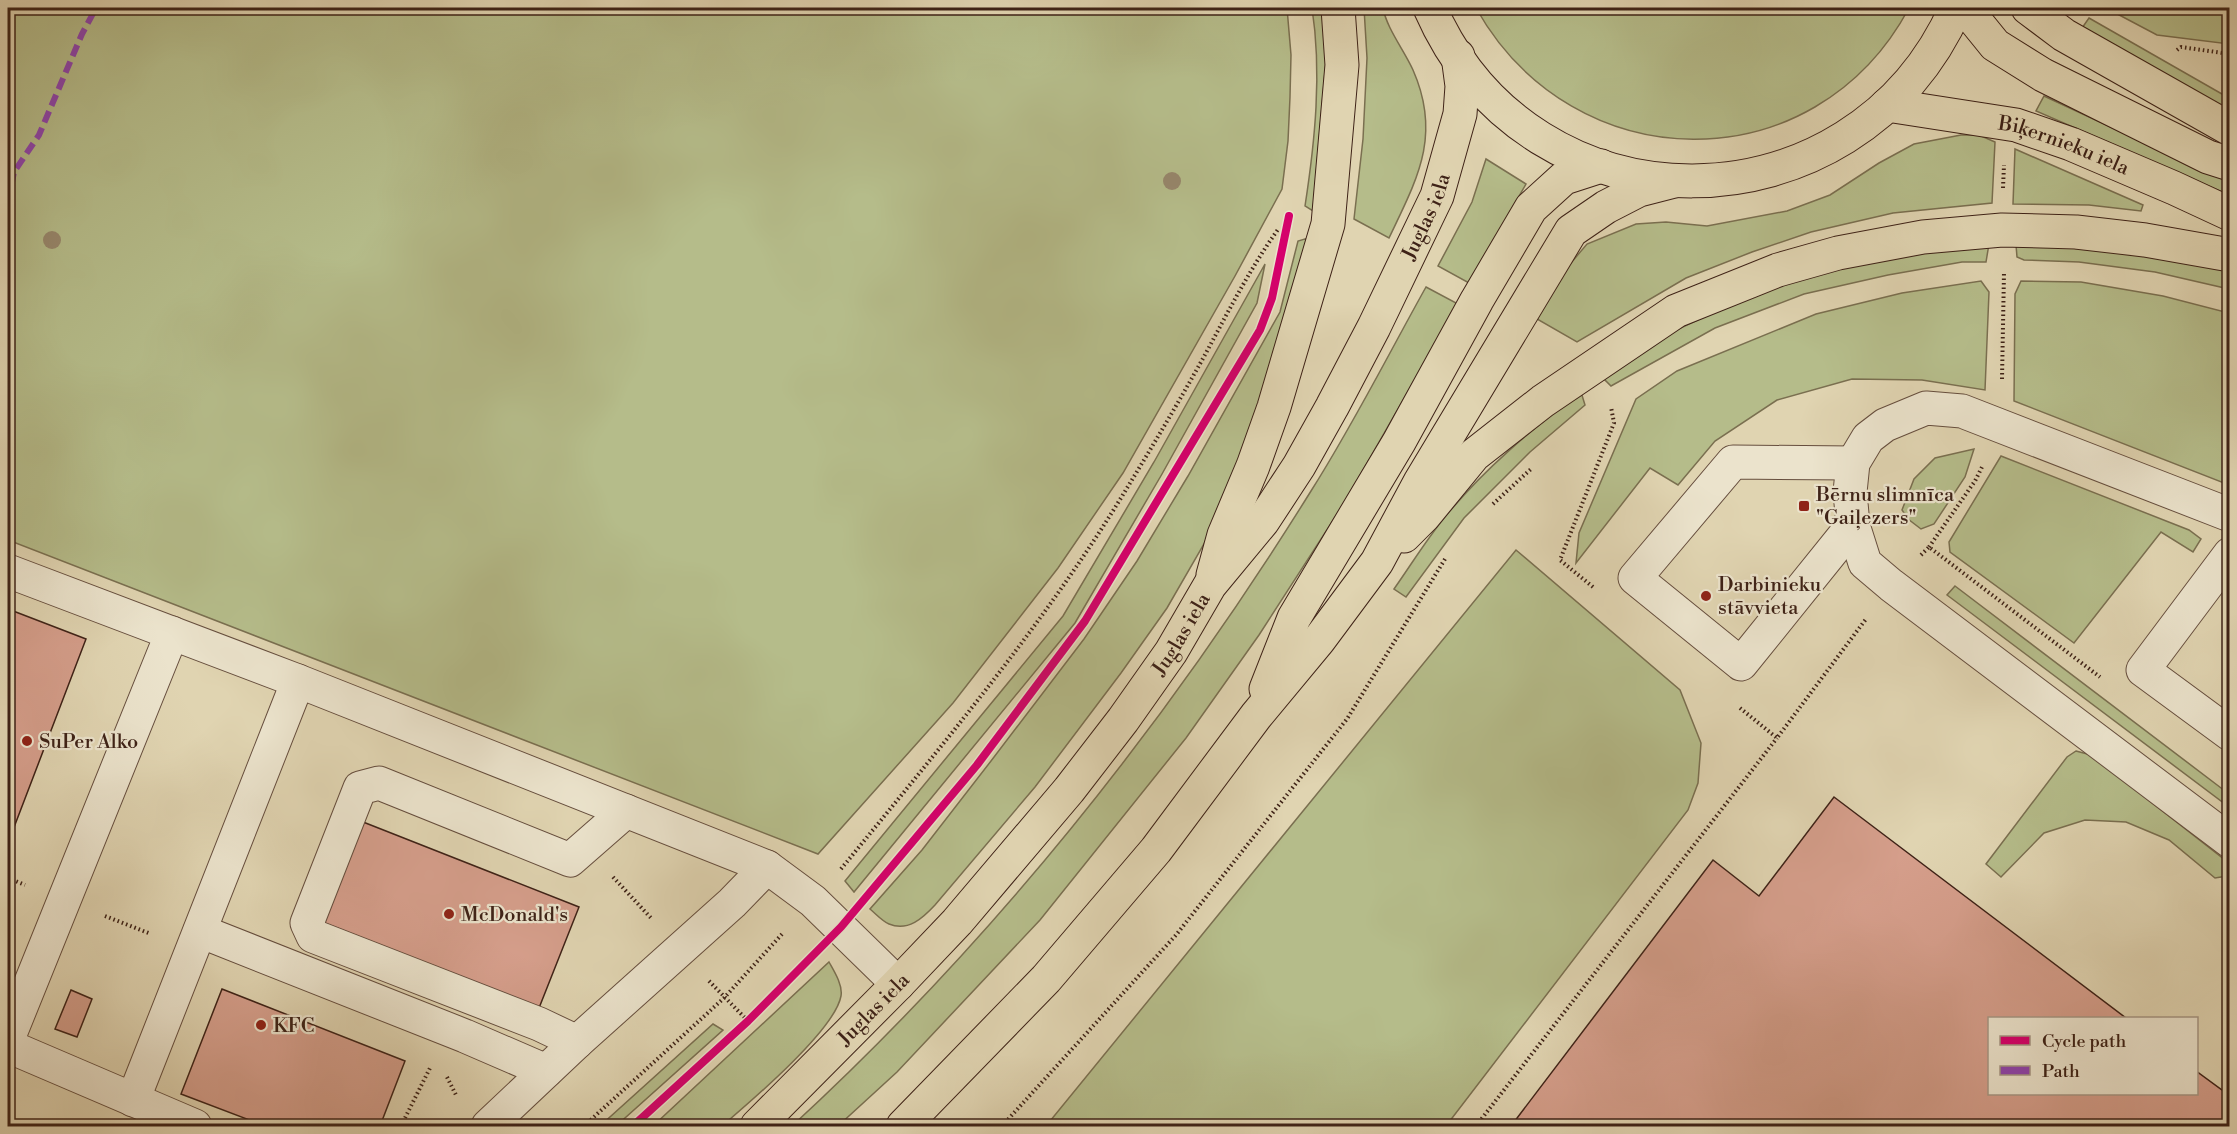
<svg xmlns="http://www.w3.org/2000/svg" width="2237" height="1134" viewBox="0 0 2237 1134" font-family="'Libre Bodoni',serif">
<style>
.green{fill:#b5bc8a;stroke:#7a6f50;stroke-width:1.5}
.building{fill:#d59e8b;stroke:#3e2217;stroke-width:1.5}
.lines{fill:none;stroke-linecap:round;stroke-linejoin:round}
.minor-casing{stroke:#664e3e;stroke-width:35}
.major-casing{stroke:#3e2217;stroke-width:35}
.path{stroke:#3e2217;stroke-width:4;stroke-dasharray:1.5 3;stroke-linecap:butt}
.minor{stroke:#ebe3cc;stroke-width:33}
.major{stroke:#e0d4b1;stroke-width:33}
.quiet{stroke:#8e44ad;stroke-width:6;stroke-dasharray:12 6;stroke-linecap:butt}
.cycleway-casing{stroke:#ebe3cc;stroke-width:11}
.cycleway{stroke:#d6006c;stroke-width:8}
.tree{fill:#97876c}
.poi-dot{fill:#8f2418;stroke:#ebe3cc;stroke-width:2}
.labels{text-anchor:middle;stroke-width:4.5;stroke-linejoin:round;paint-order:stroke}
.street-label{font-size:20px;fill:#3e2217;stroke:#ebe3cc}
.poi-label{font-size:20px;fill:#3e2217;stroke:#ebe3cc;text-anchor:start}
</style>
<rect width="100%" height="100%" fill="#e0d4b1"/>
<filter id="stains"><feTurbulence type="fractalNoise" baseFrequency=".00333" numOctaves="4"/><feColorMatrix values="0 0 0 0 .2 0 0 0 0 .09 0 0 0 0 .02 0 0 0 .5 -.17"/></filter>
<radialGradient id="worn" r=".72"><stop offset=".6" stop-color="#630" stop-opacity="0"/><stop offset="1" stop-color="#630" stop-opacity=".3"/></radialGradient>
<g class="green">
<path d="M12,8H1287L1291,55L1290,97L1288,141L1282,189L1235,276L1123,473L1058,568L953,703L818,854L8,540V62Z"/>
<path d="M1312,8H1326L1329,25L1313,211L1305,206C1315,141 1322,73 1312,8Z"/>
<path d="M1364,8H1383C1387,29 1404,50 1413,70C1442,136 1417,179 1389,238L1354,219L1363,139L1367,58Z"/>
<path d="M1476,8H1909C1814,185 1573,181 1476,8Z"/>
<path d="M2106,8H2229V44L2157,35Z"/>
<path d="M2089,18L2229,98V110L2082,28Z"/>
<path d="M2044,96L2229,182V195L2036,111Z"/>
<path d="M1961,135H1979L1995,142L1992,203L1893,213L1811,232L1752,252L1686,278L1577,342L1537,319L1565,270L1587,244L1636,224L1666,222L1707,226L1787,211L1830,195L1879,163L1914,144Z"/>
<path d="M2015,149L2143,205L2141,211L2089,205L2013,204Z"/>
<path d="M1486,159L1526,184L1469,283L1438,266L1472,202Z"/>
<path d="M1308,238L1242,462L1204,544L1167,608L1121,673L1035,787L935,905C923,918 908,932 889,924C882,921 875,913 870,909L922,850L991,761L1084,639L1137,561L1188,476L1280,312L1298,241Z"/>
<path d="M1989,244L1986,262H1962L1888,275L1804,294L1715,328L1611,386L1602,377L1659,338L1717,311L1780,284L1886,257Z"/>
<path d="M2016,245L2077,247L2132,253L2226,270L2229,271V289L2155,272L2079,262L2024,260L2017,257Z"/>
<path d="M1265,264L1257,303L1162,474L1075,623L854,892L845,881L1063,616L1154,462Z"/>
<path d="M1981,281L1989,292L1985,390L1922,380L1852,379L1777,400L1715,441L1678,485L1650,468L1576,563L1579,533L1636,399L1677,371L1816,314L1902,293Z"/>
<path d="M2021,281L2081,282L2163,296L2229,313V485L2014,401L2015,294Z"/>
<path d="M1426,287L1458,304L1343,505L1259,635L1186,738L1040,920L897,1072L838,1126H792C994,940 1166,724 1311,491C1353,425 1388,355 1426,287Z"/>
<path d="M1581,392L1585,405L1530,452L1464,518L1406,597L1394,589C1411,565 1426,540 1445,517C1484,469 1532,429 1581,392Z"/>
<path d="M1974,449L1965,477L1934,524L1921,529L1908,519L1902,510L1914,479L1935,458Z"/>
<path d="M2001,456L2189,530L2201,539L2193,552L2161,532L2074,643L1950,552L1949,542Z"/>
<path d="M1516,550L1680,690L1701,743L1698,783L1688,810L1446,1126H1046Z"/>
<path d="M1955,586L2229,794V807L1947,595Z"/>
<path d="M2076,751L2091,755L2225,860L2229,864L2227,876L2215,878L2169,840L2126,822L2085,820L2044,833L2001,877L1986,864L2067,757Z"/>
<path d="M829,962C834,971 843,985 841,996C835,1030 750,1102 722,1126H653Z"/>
<path d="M713,1024L723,1030L616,1126H600Z"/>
</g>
<g class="building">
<path d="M8,609L86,639L8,843Z"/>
<path d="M1834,797L2126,1018H1990V1094H2196V1071L2230,1096V1126H1511L1713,860L1759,896Z"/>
<path d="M358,820L579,907L539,1008L319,921Z"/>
<path d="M222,989L405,1061L380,1126H265L181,1094Z"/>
<path d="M71,990L92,999L77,1037L55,1029Z"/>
</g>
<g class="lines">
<g class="minor-casing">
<g id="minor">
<path d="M2230,515L1962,411L1926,408L1885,425L1868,438L1853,463L1850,492L1853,525L1865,563L1891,585L2230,841"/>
<path d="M1853,525L1741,664L1635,578L1733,462L1853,463"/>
<path d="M2230,554L2143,670L2230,734"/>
<path d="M8,571L298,681L767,867L813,901L898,984"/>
<path d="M200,931L465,1036L546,1071"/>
<path d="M8,1039L172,633"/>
<path d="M577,1042L539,1024L313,936L307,923L360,788L379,783L570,860L626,811"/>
<path d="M8,1046L195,1126"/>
<path d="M133,1100L298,681"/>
<path d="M488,1126L577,1042L732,903L767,867"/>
</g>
</g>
<g class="major-casing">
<g id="major">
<path d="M1430,8C1531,240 1854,237 1956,8"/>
<path d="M1965,8L1995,45L2043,75L2208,157L2230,164"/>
<path d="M2028,8L2064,35L2230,129"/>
<path id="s1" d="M1887,105L2016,125L2071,144L2174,188L2230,214"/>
<path d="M1404,536L1424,516L1474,455L1543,401L1676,311L1778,270L1838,253L1923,237L2002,230L2076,232L2145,240L2230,255"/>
<path d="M1213,575L1224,535L1253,466L1274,407L1328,224L1342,65L1338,8"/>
<path d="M1266,689L1294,618L1399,442L1477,300L1531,208L1564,178L1601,166"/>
<path id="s2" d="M757,1126L898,984L957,922L1069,790L1123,720L1171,652L1210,585L1263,521L1299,466L1332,407L1374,327L1437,196L1460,114L1462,86L1458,56"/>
<path d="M903,1126L1046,979L1156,850L1256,716L1319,640L1377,562L1420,482L1571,231L1606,207L1639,190L1674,181"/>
</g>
</g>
<g class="path">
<path d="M2177,50L2181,47L2230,54"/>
<path d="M2003,188L2004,165"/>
<path d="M2002,379L2004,272"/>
<path d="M1493,504L1532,468"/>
<path d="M1929,547L1975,481L1983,465"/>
<path d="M1921,555L1929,547L2100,677"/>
<path d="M1593,587L1560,560L1614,423L1611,407"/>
<path d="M1740,708L1777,738L1866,619"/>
<path d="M841,869C939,749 1043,626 1124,493C1152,447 1180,400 1206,353C1229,310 1251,267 1279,228"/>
<path d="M613,877L651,918"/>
<path d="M8,878L25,885"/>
<path d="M105,916L151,934"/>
<path d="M709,981L748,1021"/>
<path d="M447,1077L457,1097"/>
<path d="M401,1126L430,1068"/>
<path d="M584,1126L724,998L783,933"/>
<path d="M1002,1126L1176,935L1347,719L1445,559"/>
<path d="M1476,1126L1777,738"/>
</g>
<use href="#minor" class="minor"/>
<use href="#major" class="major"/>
<path class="quiet" d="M8,203L14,172L39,135L82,34L96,8"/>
<g class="cycleway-casing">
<path id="cycleway" d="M633,1126L748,1021L841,927L977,765L1085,621L1260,330L1272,298L1289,216"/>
</g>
<use href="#cycleway" class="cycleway"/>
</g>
<g class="tree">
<circle cx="1172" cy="181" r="9"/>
<circle cx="52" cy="240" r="9"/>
</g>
<g class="poi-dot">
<rect x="1798" y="500" width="12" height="12" rx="3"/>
<circle cx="1706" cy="596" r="6"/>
<circle cx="27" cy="741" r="6"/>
<circle cx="449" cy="914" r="6"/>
<circle cx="261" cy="1025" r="6"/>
</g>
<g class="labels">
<g class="street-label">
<text dy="7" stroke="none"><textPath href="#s1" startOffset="182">Biķernieku iela</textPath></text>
<text dy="7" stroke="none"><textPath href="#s2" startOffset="1137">Juglas iela</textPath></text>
<text dy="7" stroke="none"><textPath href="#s2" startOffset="651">Juglas iela</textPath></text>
<text dy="7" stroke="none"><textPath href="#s2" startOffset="165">Juglas iela</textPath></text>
</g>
<g class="poi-label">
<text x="1816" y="501">Bērnu slimnīca<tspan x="1816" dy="23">"Gaiļezers"</tspan></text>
<text x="1718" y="591">Darbinieku<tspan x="1718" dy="23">stāvvieta</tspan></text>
<text x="39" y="748">SuPer Alko</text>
<text x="461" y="921">McDonald's</text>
<text x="273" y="1032">KFC</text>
</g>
</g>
<rect width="2237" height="1134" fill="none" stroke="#e0d4b1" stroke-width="30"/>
<rect x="9" y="9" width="2219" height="1116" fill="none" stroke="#3e2217" stroke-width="3"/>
<rect x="15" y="15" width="2207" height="1104" fill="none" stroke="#3e2217" stroke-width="1.5"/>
<rect x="1988" y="1017" width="210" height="78" fill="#ebe3cc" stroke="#a69684" stroke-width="1.5"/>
<rect x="2000" y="1036" width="30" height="9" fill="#d6006c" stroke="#a69684" stroke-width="1.5"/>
<text x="2042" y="1047" font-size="18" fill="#3e2217">Cycle path</text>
<rect x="2000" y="1066" width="30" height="9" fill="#8e44ad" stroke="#a69684" stroke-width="1.5"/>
<text x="2042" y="1077" font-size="18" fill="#3e2217">Path</text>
<rect width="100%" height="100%" filter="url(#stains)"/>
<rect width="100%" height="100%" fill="url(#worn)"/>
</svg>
